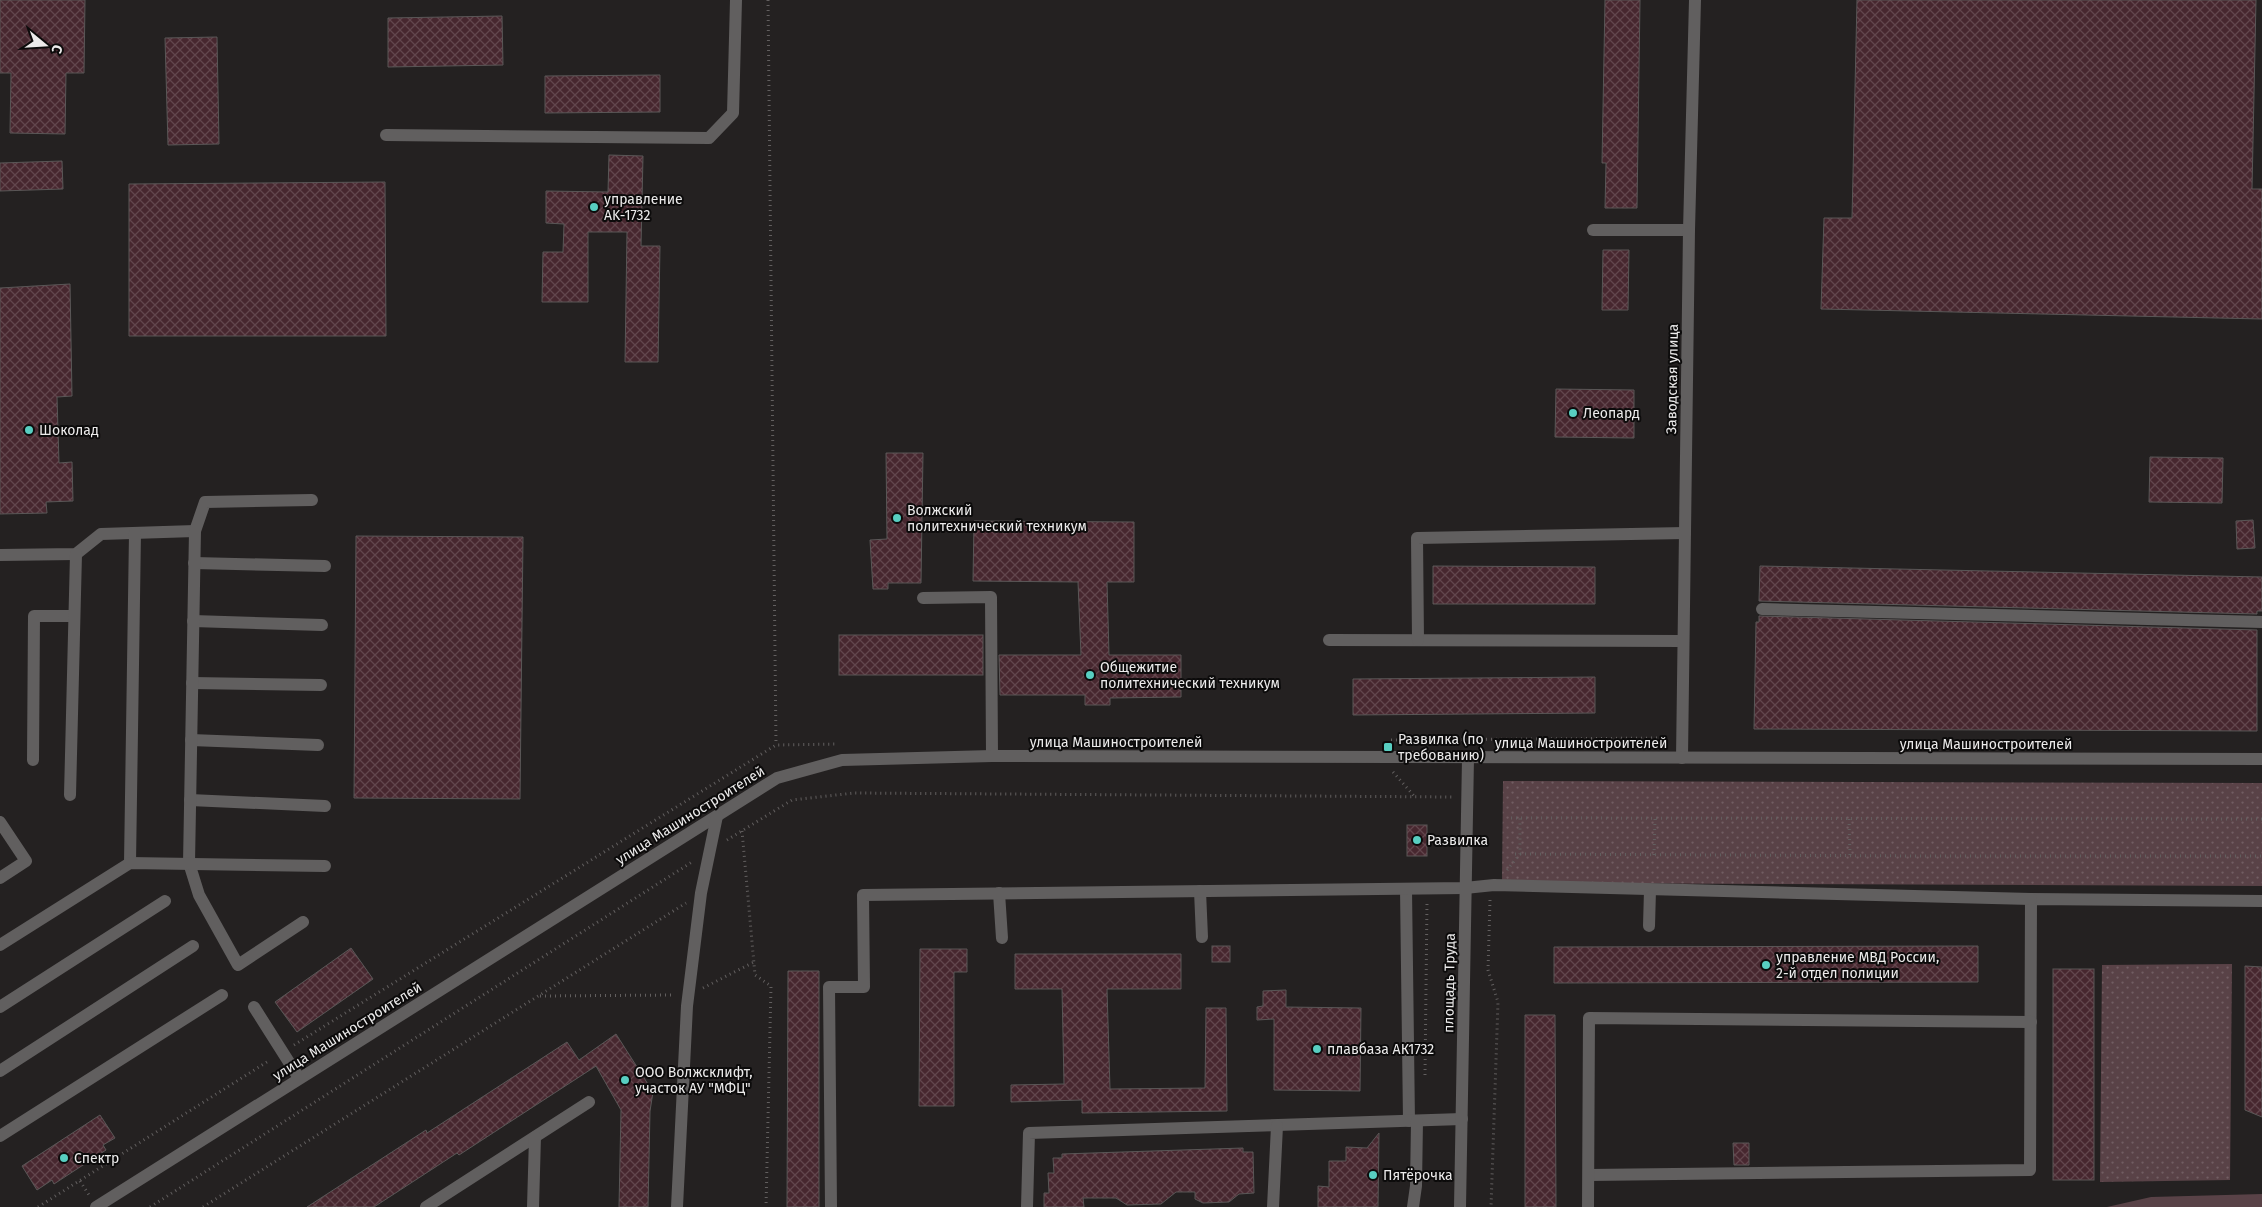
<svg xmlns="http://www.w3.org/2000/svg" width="2262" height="1207" viewBox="0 0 2262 1207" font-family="'Fira Sans',sans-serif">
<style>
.grass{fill:url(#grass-dots)}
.garden{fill:#594247}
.building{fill:url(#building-cross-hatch);stroke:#5a5757}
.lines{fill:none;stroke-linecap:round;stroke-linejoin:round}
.path{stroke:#625f5f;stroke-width:3;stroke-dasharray:1 4;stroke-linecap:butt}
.minor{stroke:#615f5f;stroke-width:12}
.poi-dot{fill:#58cec1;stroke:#0c0b0b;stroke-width:2}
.labels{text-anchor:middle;stroke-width:4;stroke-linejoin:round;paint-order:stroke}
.poi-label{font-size:14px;fill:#ecebeb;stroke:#0c0b0b;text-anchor:start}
.street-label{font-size:14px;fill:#ecebeb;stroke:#0c0b0b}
</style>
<defs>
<pattern id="grass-dots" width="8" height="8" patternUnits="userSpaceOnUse" patternTransform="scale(1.25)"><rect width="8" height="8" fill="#594247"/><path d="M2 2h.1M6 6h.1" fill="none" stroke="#715d62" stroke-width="1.8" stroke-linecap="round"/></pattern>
<pattern id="building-cross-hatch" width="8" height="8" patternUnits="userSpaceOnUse" patternTransform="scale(1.25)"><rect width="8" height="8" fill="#47272f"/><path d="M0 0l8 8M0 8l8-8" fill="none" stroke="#62464d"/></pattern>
</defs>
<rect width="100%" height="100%" fill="#242121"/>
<g class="grass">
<path d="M1503,781L2262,783V886L1502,883Z"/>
<path d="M2232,964L2230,1180L2100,1182L2102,965Z"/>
</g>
<path class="garden" d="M2262,1194V1207H2107L2151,1197Z"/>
<g class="building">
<path d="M0,0H85L84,73H66L65,134L10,133L11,73H0Z"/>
<path d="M1605,0H1640L1637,208H1605L1606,163H1602Z"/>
<path d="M1857,0H2256L2252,189H2262V319L1821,309L1824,218H1852Z"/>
<path d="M502,16L503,65L388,67V18Z"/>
<path d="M217,37L219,144L168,145L165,38Z"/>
<path d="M660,75V112L545,113V76Z"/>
<path d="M609,155L643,156L641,246H660L658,362H625L627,232H588V302H542L543,252H563L564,224L546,223V191L608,192Z"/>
<path d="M62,161L63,189L0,191V163Z"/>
<path d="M385,182L386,336H129V184Z"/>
<path d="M1603,250H1629L1628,310H1602Z"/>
<path d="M70,284L72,396L57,397L59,463L72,462L73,501L46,502L47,513L0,514V288Z"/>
<path d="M1556,389L1634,390V438L1555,437Z"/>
<path d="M886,453H923L921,583H888V589H873L870,540L887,539Z"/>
<path d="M2150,457L2223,458L2222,503L2149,502Z"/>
<path d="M2253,520L2255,548L2237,549L2236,521Z"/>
<path d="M974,521L1134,522V582H1107L1109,655H1181V697L1110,698V705H1085V695H1000L999,655H1081L1078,582L973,581Z"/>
<path d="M356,536L523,537L520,799L354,798Z"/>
<path d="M1433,566L1595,567V604H1433Z"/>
<path d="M1760,566L2262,577V611H2257V614L1759,601Z"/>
<path d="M1759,616L2257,630V731L1754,729L1756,622H1759Z"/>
<rect x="839" y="635" width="144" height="40"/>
<path d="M1595,677V713L1353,715V679Z"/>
<rect x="1407" y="825" width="20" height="31"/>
<rect x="1212" y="946" width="18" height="16"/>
<path d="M1978,946V982L1554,983V947Z"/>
<path d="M351,948L373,979L297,1032L275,1002Z"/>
<path d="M920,949H967V972H954V1106H919Z"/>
<path d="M1015,954H1181V989H1107L1110,1089L1205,1088L1206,1008H1226L1227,1111L1082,1113V1100L1011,1102V1085L1064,1084L1062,989H1015Z"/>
<path d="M2245,966L2262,967V1117L2245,1110Z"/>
<rect x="2053" y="969" width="41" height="211"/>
<path d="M788,971H819V1207H787Z"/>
<path d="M1286,990V1007L1361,1008L1360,1091L1274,1090V1019L1257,1020V1007L1263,1006V991Z"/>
<path d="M1525,1015H1555L1556,1207H1525Z"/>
<path d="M616,1034L653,1092L650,1111L648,1207H619L621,1110L596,1066L459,1155L457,1153L374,1207H307L426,1130L427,1133L567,1042L579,1060Z"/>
<path d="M100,1115L115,1138L103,1145L106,1150L54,1184L52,1180L37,1190L22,1166Z"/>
<path d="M1379,1133L1378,1207H1318V1186L1329,1187V1161H1346V1147L1367,1148Z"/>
<path d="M1733,1143H1749V1165H1734Z"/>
<path d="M1243,1148V1152H1253L1254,1193L1239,1194L1229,1202L1203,1203L1195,1199V1192H1176L1161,1204L1127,1205L1116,1198H1083L1084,1207H1044V1193H1049L1048,1173H1054L1053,1158H1062V1154Z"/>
</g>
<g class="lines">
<g class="path">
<path d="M768,0L776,745"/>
<path d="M1391,740L1668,738"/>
<path d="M1393,772L1415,797"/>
<path d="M1511,818L2262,819"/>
<path d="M1849,819L1850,856"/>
<path d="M742,831L755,975L771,986L766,1207"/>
<path d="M727,840L792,800L854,793L1454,797"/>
<path d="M1515,854L1924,856H2262"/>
<path d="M1654,855L1655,819"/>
<path d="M1507,870L1520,854V818"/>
<path d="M1490,900L1488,970L1498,1002L1491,1207"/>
<path d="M703,988L754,962"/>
<path d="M540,996L674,995"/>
<path d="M294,1045L776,745L838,744"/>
<path d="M1425,1075L1427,902"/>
<path d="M80,1181L89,1195"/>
<path d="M38,1207L270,1060"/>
<path d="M150,1207L692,862"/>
<path d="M203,1207L686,903"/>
</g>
<g class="minor">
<path d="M386,135L709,138L733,113L736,0"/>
<path d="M1593,230H1689"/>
<path d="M0,555L76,554L101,534L195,531"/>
<path d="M194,563L325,566"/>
<path d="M923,598L991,597L992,756"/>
<path d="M1762,609L2262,622"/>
<path d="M193,621L322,625"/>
<path d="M1329,640L1683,641"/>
<path d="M1418,640L1417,538L1685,533"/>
<path d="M192,683L321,685"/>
<path d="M191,740L318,745"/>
<path d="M1682,758L1689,230L1695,0"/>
<path d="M33,760L34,616H74"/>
<path d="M70,795L76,554"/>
<path d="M190,800L325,806"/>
<path d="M0,822L26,861L0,878"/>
<path d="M130,863L135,533"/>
<path d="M1406,889L1409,1121"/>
<path d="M1200,891L1202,937"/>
<path d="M999,893L1002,938"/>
<path d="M303,922L238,965L199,895L189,863L195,531L205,502L312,500"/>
<path d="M1649,926L1650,890"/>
<path d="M0,945L130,863L325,866"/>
<path d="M0,1007L165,901"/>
<path d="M254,1007L299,1078"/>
<path d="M0,1071L193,946"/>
<path d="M0,1136L222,995"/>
<path d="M1589,1175L2030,1170L2031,899L2262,901"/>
<path d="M96,1207L777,778L842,760L992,756L2262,759"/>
<path d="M426,1207L589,1102"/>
<path d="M533,1207L535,1137"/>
<path d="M677,1207L687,1006L701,893L717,816"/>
<path d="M831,1207L829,987H864L863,895L1465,888L1494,885L2031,899"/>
<path d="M1027,1207L1029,1133L1462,1119"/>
<path d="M1273,1207L1277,1126"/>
<path d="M1413,1207L1416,1186L1417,1121"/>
<path d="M1460,1207L1468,758"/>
<path d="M1588,1207L1589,1018L2031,1022"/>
</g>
</g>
<g class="poi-dot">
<circle cx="594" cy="207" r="5"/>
<circle cx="1573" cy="413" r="5"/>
<circle cx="29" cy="430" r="5"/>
<circle cx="897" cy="518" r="5"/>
<circle cx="1090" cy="675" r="5"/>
<rect x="1383" y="742" width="10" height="10" rx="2.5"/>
<circle cx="1417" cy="840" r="5"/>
<circle cx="1766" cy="965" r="5"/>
<circle cx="1317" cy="1049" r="5"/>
<circle cx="625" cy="1080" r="5"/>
<circle cx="64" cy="1158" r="5"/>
<circle cx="1373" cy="1175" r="5"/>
</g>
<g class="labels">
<g class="poi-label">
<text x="604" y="204">управление<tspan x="604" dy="16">AK-1732</tspan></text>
<text x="1583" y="418">Леопард</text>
<text x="39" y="435">Шоколад</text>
<text x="907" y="515">Волжский<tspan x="907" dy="16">политехнический техникум</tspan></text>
<text x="1100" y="672">Общежитие<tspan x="1100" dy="16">политехнический техникум</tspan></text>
<text x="1398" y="744">Развилка (по<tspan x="1398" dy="16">требованию)</tspan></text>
<text x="1427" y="845">Развилка</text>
<text x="1776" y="962">управление МВД России,<tspan x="1776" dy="16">2-й отдел полиции</tspan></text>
<text x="1327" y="1054">плавбаза АК1732</text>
<text x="635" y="1077">ООО Волжсклифт,<tspan x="635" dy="16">участок АУ "МФЦ"</tspan></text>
<text x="74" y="1163">Спектр</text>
<text x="1383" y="1180">Пятёрочка</text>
</g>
<g class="street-label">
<text transform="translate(1672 379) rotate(-89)" y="5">Заводская улица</text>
<text x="1116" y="747">улица Машиностроителей</text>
<text x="1581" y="748">улица Машиностроителей</text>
<text x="1986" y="749">улица Машиностроителей</text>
<text transform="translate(690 815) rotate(-32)" y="5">улица Машиностроителей</text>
<text transform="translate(1449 983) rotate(-89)" y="5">площадь Труда</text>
<text transform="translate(347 1031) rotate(-32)" y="5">улица Машиностроителей</text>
</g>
</g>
<g transform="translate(45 45) rotate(108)" stroke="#0c0b0b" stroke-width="4" paint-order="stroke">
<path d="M0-4L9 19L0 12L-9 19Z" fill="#ecebeb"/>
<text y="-8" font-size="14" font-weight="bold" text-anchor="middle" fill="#ecebeb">С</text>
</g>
</svg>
